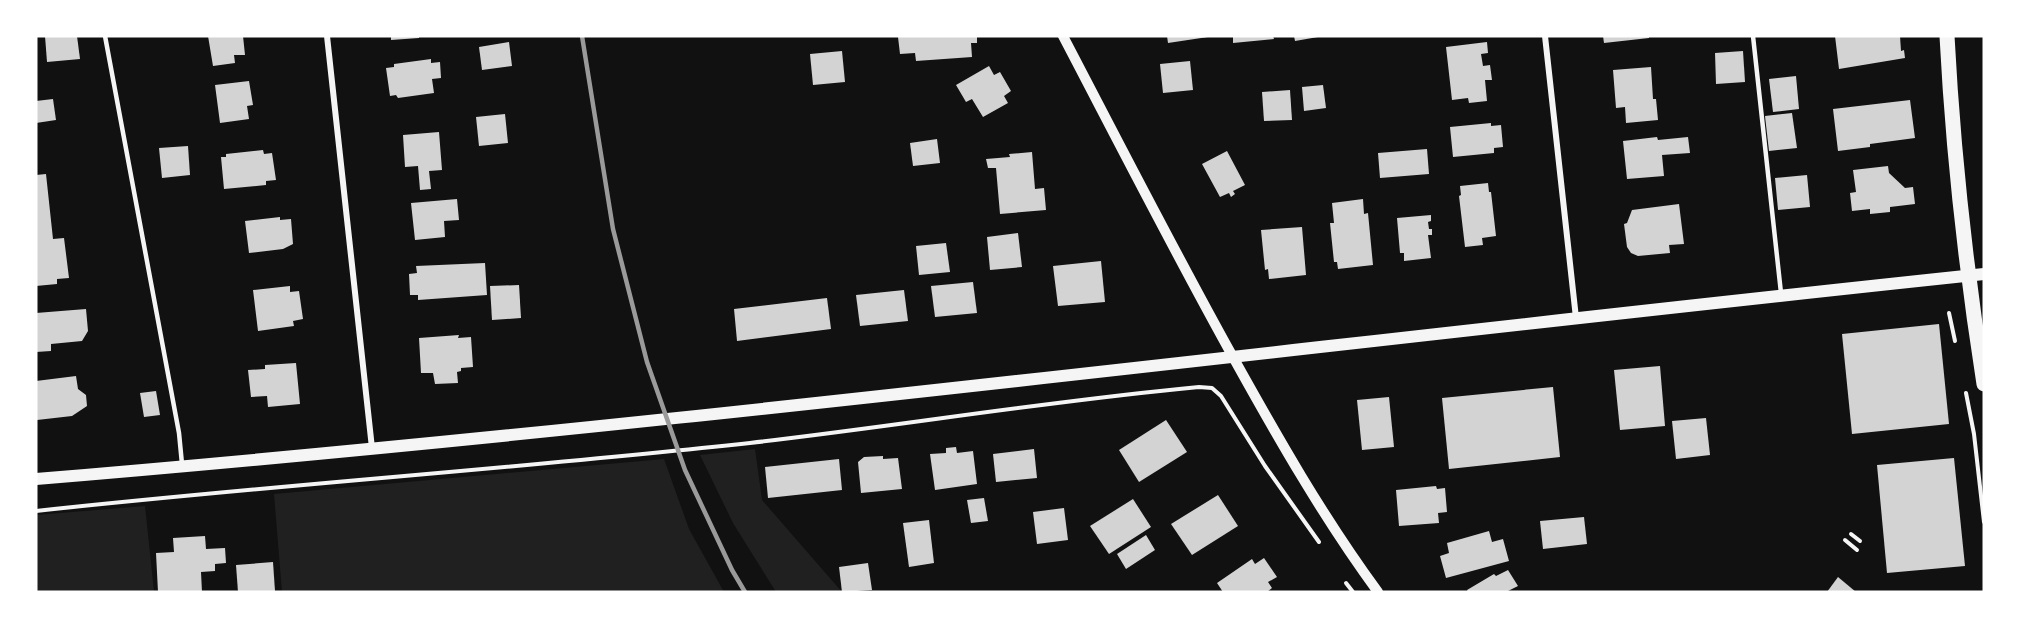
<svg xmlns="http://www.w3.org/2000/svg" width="2020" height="628" viewBox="0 0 2020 628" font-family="Poppins,sans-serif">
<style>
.green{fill:#202020}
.building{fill:#d3d3d3}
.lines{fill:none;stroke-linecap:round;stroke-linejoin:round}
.path{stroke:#f5f5f5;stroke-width:4}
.service{stroke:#f5f5f5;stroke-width:4.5}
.minor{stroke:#f5f5f5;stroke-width:6}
.tertiary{stroke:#f5f5f5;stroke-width:10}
.secondary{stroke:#f5f5f5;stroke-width:12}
.primary{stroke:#f5f5f5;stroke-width:15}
.rail{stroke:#9a9a9a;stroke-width:4.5}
</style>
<rect width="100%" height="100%" fill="#111"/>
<g class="green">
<path d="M755,449L762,500L842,592H776L733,523L700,455Z"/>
<path d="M664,459L689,529L724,592H282L274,494Z"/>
<path d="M145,506L154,592H36V515Z"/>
</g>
<g class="building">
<path d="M45,36H77L80,59L47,62Z"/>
<path d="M208,36H243L245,55H234L235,63L213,66Z"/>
<path d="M391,36H419V38L391,40Z"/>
<path d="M912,36H977V43H971L972,57L916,61L915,53L900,54L898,37Z"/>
<path d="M1167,36H1208V37L1168,43Z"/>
<path d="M1233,36H1273L1274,39L1233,43Z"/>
<path d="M1294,36H1318V37L1295,41Z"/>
<path d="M1603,36H1649V38L1604,43Z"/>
<path d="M1835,36H1900L1901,51L1904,50L1905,58L1839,69Z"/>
<path d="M509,42L512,66L482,70L479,47Z"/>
<path d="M1487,42L1488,53L1481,54L1483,66L1490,65L1492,80H1485L1487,101L1469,103L1468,98L1452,100L1446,47Z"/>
<path d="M842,51L845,82L813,85L810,54Z"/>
<path d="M1743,51L1745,82L1716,84L1715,53Z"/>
<path d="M431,59V63L440,62L441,78L432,79L434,93L398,98L396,95L390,96L386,68L394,67V64Z"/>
<path d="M1190,61L1193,90L1163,93L1160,64Z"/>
<path d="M989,66L994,75L1000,72L1011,91L1004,96L1008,103L983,117L972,99L966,102L956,85Z"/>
<path d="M1651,67L1653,99H1656L1658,120L1626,123L1625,107L1616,108L1613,70Z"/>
<path d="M1796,76L1799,109L1773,112L1769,79Z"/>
<path d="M249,81L253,105L247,106L249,119L220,123L215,85Z"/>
<path d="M1323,85L1326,108L1304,111L1302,87Z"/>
<path d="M1290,90L1292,120L1264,121L1262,92Z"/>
<path d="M53,99L56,120L36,123V101Z"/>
<path d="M1910,100L1915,138L1870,144V147L1838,151L1833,109Z"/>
<path d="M1792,113L1797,148L1769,151L1765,116Z"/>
<path d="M505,114L508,143L479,146L476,117Z"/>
<path d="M1491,123V126L1501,125L1503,147L1494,148V153L1453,157L1450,127Z"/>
<path d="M439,132L442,170L429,171L431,189L420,190L418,166L405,167L403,135Z"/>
<path d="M1657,137L1658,140L1688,137L1690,153L1662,155L1664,176L1627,179L1623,141Z"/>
<path d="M937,139L940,163L913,166L910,143Z"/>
<path d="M188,146L190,175L162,178L159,148Z"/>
<path d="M1427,149L1429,174L1380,178L1378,153Z"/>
<path d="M263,150L264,154L272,153L276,180L266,181V185L224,189L221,157H226V154Z"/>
<path d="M1227,151L1245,185L1233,191L1235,194L1231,197L1229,193L1220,197L1202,164Z"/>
<path d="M1032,152L1035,189L1044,188L1046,210L1000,214L996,168H988L986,159L1010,157L1009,154Z"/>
<path d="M1888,166L1889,173L1905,188L1913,187L1915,204L1890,207V212L1870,214V209L1852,211L1850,193L1856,192L1853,170Z"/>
<path d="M46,174L53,239L64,238L69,278L57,279V284L36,286V175Z"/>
<path d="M1807,175L1810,207L1778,210L1775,178Z"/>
<path d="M1488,183L1489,192H1491L1496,236L1482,238L1483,245L1465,247L1459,196L1461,195L1460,186Z"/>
<path d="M457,199L459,220L444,221L445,237L415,240L411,203Z"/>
<path d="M1363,199L1364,214L1368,213L1373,265L1338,269L1337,262H1334L1330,223H1334L1332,203Z"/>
<path d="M1679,204L1684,244L1669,245L1670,253L1638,256L1631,253L1627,247L1624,224L1627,223L1632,210Z"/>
<path d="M1431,215V221L1428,222L1429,229H1432V235H1428L1431,258L1404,261V253H1400L1397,218Z"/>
<path d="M280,217V220L291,219L293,244L283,249L249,253L245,221Z"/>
<path d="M1302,227L1306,275L1269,279L1268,269L1265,270L1261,230Z"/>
<path d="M1018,233L1022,267L990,270L987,237Z"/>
<path d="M946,243L950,272L919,275L916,246Z"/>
<path d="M1101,261L1105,302L1058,306L1053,266Z"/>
<path d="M485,263L487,295L418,300V295H410L409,274L417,273L416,266Z"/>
<path d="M973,282L977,313L935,317L931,286Z"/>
<path d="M519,285L521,318L492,320L490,286Z"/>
<path d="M290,286V292L299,291L303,319L293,321L294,326L258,331L253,290Z"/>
<path d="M904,290L908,321L860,326L856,295Z"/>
<path d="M827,298L831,329L737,341L734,309Z"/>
<path d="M86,309L88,331L82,341L51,344V351L36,352V313Z"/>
<path d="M1939,324L1949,424L1852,434L1842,334Z"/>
<path d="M459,335L458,338L471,337L473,367L461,368V371L457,372L458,383L435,384L433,373H421L419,338Z"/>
<path d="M296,363L300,404L268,407L267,396L251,397L248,370L265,369V365Z"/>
<path d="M1660,366L1665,426L1620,430L1614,370Z"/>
<path d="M76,376L78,389L86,395L87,406L72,416L37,420L36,381Z"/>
<path d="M1553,387L1560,457L1449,469L1442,398Z"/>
<path d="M156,391L160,415L144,417L140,393Z"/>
<path d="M1389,397L1394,447L1362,450L1357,400Z"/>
<path d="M1706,418L1710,455L1676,459L1672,421Z"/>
<path d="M1166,420L1187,452L1139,482L1119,450Z"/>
<path d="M956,447L957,453L973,451L977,484L935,490L930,454L946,453V448Z"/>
<path d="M1034,449L1037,478L996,482L993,454Z"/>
<path d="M883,456V459L898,458L902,489L861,493L858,462L864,457Z"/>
<path d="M1954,458L1965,566L1887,573L1877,465Z"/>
<path d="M839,459L842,490L768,498L765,467Z"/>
<path d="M1436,486L1437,489L1445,488L1447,512L1438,513L1439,523L1399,526L1396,490Z"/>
<path d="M1218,495L1238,526L1192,555L1171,524Z"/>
<path d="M984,498L988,521L971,523L967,500Z"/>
<path d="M1133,499L1151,527L1109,554L1090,526Z"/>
<path d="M1064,508L1068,540L1037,544L1033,512Z"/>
<path d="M1584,517L1587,544L1543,549L1540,521Z"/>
<path d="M929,520L934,563L909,567L903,523Z"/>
<path d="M1489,531L1492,542L1503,539L1509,561L1446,578L1440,556L1449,553L1447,543Z"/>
<path d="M1146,535L1155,550L1126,569L1117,554Z"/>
<path d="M205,536L206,549L225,548L226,563L215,564V571L201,572L202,592H158L156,553L174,552L173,538Z"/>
<path d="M1264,558L1277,577L1268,582L1272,588L1267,592H1223L1217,583L1252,559L1255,564Z"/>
<path d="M273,562L275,591L238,592L236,565Z"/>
<path d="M868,563L872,590L842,592L839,567Z"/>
<path d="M1508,570L1518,586L1506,592H1468L1467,590L1494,574L1496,576Z"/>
<path d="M1838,577L1856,592H1827Z"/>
</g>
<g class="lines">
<g class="path">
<path d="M1949,313L1955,341"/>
<path d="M1966,393L1974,434L1984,522"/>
<path d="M36,511C274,485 512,469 750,443C899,426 1048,401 1199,387L1212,388L1221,396L1265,466L1319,542"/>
<path d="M1851,534L1860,541"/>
<path d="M1845,540L1857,550"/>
<path d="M1346,583L1353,592"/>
</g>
<g class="service">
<path d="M105,36L179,433L182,464"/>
<path d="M1753,36L1781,293"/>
</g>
<g class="minor">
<path d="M327,36L372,448"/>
<path d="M1545,36L1576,318"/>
</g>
<path class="tertiary" d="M1063,36C1119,143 1174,251 1233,357C1278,438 1323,517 1378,592"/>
<path class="secondary" d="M36,479C687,425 1335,342 1984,274"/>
<path class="primary" d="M1947,36C1953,152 1966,269 1984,384"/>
<path class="rail" d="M582,36L613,229L647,362L685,470L732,570L745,592"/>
</g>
<rect width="2020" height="628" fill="none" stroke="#ffffff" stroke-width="75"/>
</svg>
